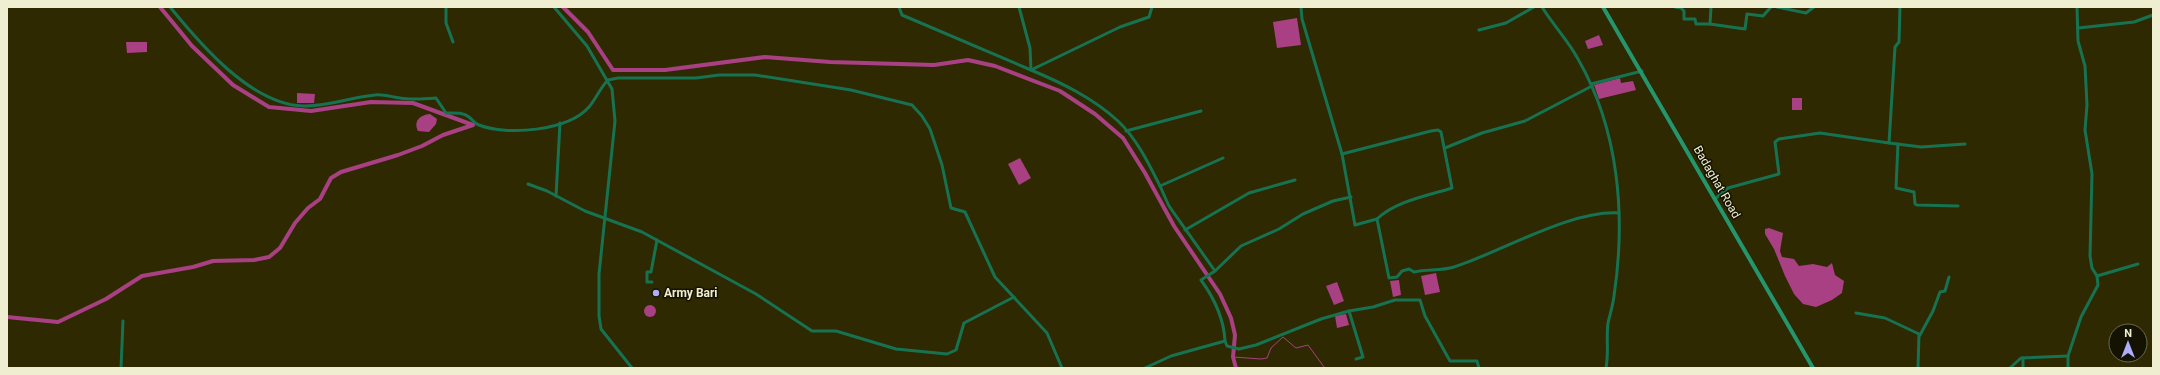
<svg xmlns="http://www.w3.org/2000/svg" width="2160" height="375" viewBox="0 0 2160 375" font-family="Roboto,sans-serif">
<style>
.water{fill:#a84083}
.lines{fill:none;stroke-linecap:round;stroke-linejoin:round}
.stream{stroke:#a84083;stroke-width:1}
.canal{stroke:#a84083;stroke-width:4}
.street{stroke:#177252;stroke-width:3}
.secondary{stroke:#24966d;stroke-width:4}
.poi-dot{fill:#afaefa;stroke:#141200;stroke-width:1.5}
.labels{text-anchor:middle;stroke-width:3;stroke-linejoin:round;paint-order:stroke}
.street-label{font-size:12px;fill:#efeed0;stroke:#141200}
.poi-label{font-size:12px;font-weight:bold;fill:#efeed0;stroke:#141200;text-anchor:start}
</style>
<rect width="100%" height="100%" fill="#2e2900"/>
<g class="water">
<path d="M1297,18L1301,45L1277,48L1273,22Z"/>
<path d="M1599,35L1603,45L1588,49L1585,41Z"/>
<path d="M126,42H147V52L127,53Z"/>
<path d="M1620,78L1621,83L1633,81L1636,90L1599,99L1594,85Z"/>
<path d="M297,93L315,94L314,103H297Z"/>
<rect x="1792" y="98" width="10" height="12"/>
<path d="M430,114L437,119L436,124L429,132L418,131C413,121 420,115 430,114Z"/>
<path d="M1020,158L1031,178L1019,185L1008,164Z"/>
<path d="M1769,228L1783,233L1780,251L1782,257L1794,259L1799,266L1813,264L1827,267L1832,263L1835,275L1844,281L1842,293L1832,300L1816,307L1803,304L1794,294L1785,276L1774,249L1765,234V229Z"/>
<path d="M1436,273L1440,292L1425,295L1421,276Z"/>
<path d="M1399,280L1401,295L1393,297L1390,281Z"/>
<path d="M1337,282L1344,301L1334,305L1326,286Z"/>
<circle cx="650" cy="311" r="6"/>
<path d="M1346,314L1349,325L1337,328L1335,316Z"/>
</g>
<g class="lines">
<path class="stream" d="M1233,357L1261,359L1267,358L1271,348L1283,337L1296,348L1308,345L1324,367"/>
<g class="canal">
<path d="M563,7L588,32L613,70H665L765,57L830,62L934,65L968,60L995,66L1060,91L1095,114L1123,138L1145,173L1174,226L1220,294L1231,318L1235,335L1233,357L1236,368"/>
<path d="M7,317L58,322L106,299L142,276L193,267L213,261L254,260L269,257L280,248L295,223L308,208L320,199L331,178L341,172L398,155L422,146L443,135L473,125L413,103L371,102L311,111L269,107L233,85L192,46L160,7"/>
</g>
<g class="street">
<path d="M170,7C201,45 251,104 303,106C328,107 351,97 375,95C383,94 392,97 400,98C411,100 424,99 436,98L446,113C454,113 463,112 469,117C473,120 475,124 479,125C507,136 568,131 589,107C596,99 600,88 608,80L618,78H696L719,75H755L851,90L912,105L922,116L930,129L942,165L951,208L965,212L995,277L1047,333L1062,368"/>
<path d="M446,7V23L453,42"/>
<path d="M554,7L587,46L612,89L615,121L599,274V316L601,329L632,368"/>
<path d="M899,7L902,15L1031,70L1030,48L1019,7"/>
<path d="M1152,7L1149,17L1120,27L1031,70C1062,83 1093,98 1118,121C1137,139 1149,164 1160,186"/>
<path d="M1301,7L1302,19L1342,154L1355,225L1377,219L1389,278L1397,277L1402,271L1409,269L1414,272C1427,269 1441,271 1454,267C1501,252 1570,210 1619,213"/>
<path d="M1542,7C1553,25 1568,40 1578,59C1619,130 1626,216 1614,296C1613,305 1610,314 1608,323C1606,338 1609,353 1606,368"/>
<path d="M1675,7L1681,8L1684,11V19H1695L1696,24H1710"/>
<path d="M1711,7L1710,24L1745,29L1747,14L1763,16L1771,7"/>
<path d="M1777,7L1806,13L1814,7"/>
<path d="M2078,28L2134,22L2153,15"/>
<path d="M1479,30L1506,23L1534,7"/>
<path d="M1591,84L1642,71"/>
<path d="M1126,131L1201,111"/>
<path d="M1889,143L1921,147L1965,144"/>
<path d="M1898,144L1896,188L1914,192L1915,204L1917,205L1958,206"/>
<path d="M1445,148L1482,133L1525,121L1592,86"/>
<path d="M1342,154L1431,131L1438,130L1441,132L1452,188C1427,196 1396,201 1377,219"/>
<path d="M528,184L547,191L585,211L642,232L756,294L812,331H836L896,349L947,354L956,350L964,323L1014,297"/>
<path d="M556,196L560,123"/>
<path d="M1716,198L1728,188L1779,174L1775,142L1779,139L1820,133L1889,143L1895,47L1899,42L1900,7"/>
<path d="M1185,230L1249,193L1295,180"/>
<path d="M1215,271L1241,246L1279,229L1303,214L1333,201L1351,197"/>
<path d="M2097,276L2138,264"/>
<path d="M652,282H647V272H651L657,240"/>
<path d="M1349,311L1373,307L1395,300H1420L1425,316L1450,361H1477L1479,368"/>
<path d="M1856,313L1885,318L1919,334L1918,368"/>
<path d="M1920,335L1933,311L1940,292L1945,291L1949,277"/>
<path d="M1225,341L1227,346L1239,349L1256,345L1321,319L1349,311L1363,357L1356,359"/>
<path d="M2068,367V356L2081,317L2098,285L2097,276L2092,268L2090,256L2092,174L2085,130L2087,105L2085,66L2078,41L2077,7"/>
<path d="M121,368L123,321"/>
<path d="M1145,368L1171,356L1225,341C1224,320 1214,298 1201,280L1215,271L1169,206L1160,186L1223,158"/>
<path d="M2010,368L2021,358L2068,356"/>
<path d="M2023,368V358"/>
</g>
<path class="secondary" d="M1603,7L1813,368"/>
</g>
<circle class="poi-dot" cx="656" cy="293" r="4"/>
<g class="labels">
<g class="street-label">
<text transform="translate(1717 182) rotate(60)" y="4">Badaghat Road</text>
</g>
<g class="poi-label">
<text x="664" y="297">Army Bari</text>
</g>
</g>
<rect width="2160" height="375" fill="none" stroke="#efeed0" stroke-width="16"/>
<g transform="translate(2128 343)"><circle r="19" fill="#141200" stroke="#6c6a53"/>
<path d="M0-3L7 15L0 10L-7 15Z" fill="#afaefa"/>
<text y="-6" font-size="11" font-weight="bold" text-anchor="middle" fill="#efeed0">N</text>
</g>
</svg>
